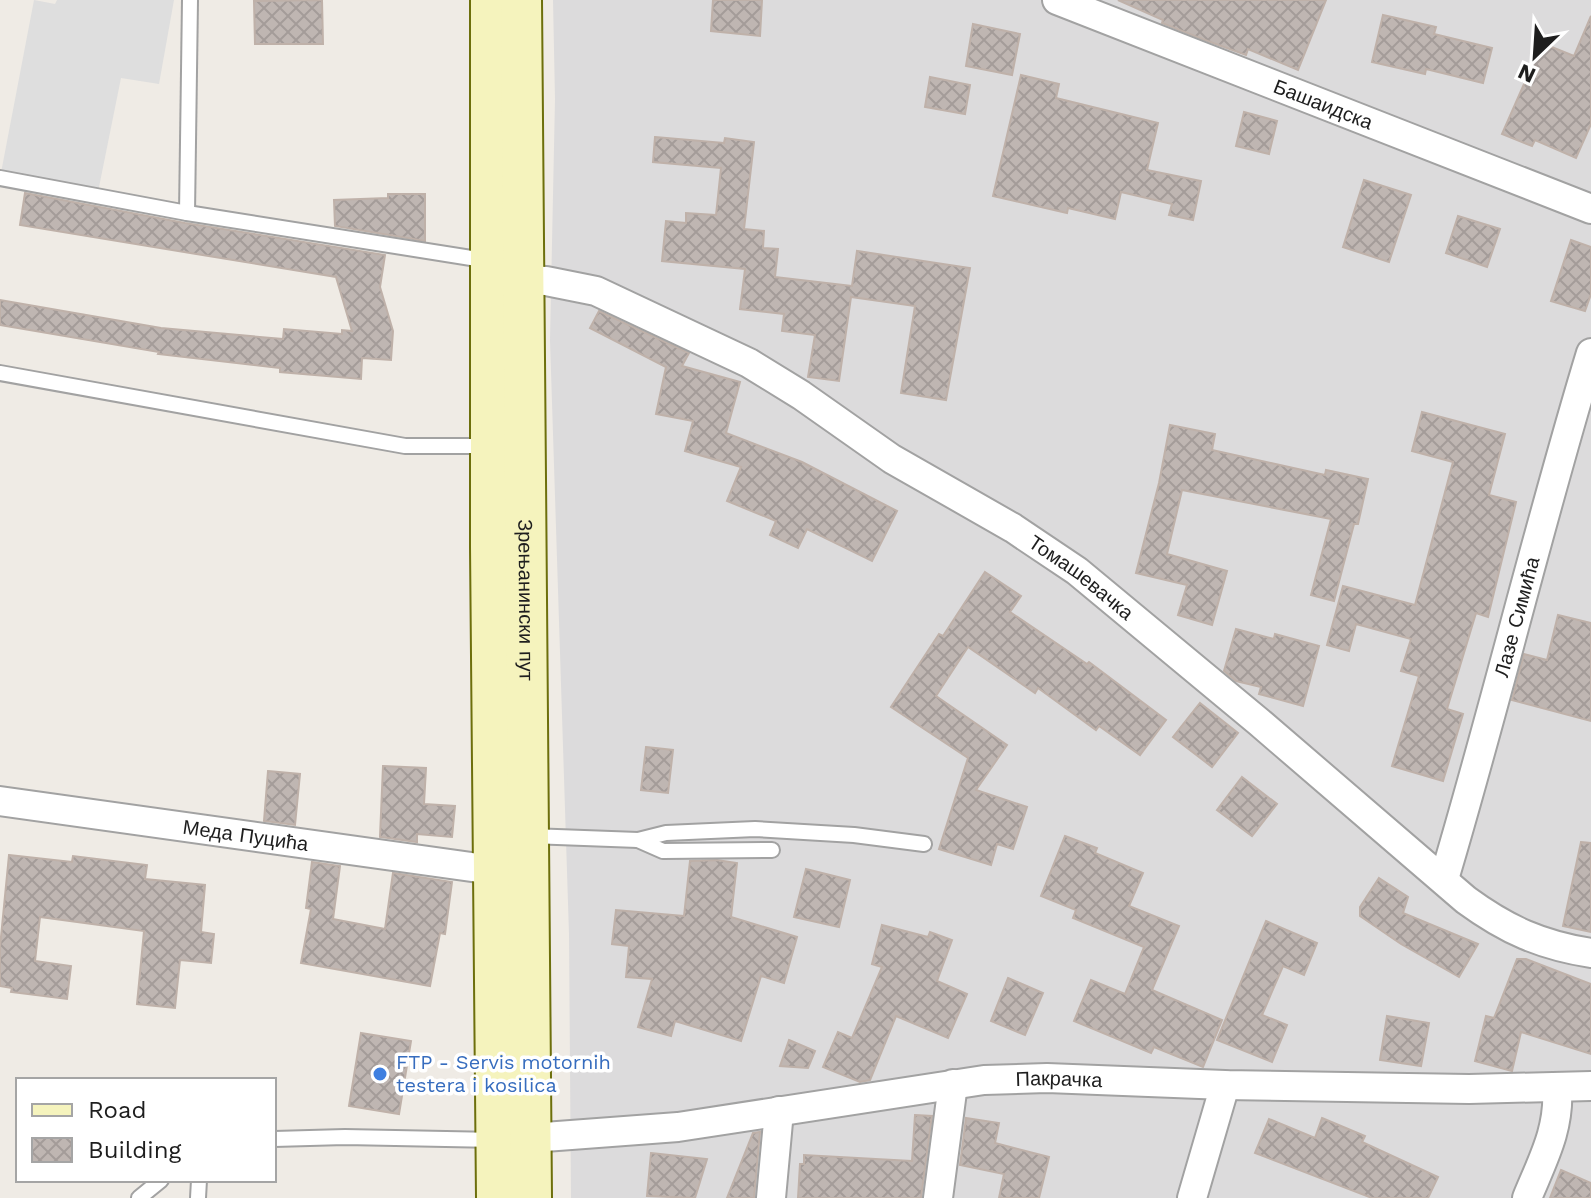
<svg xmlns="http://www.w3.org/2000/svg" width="1591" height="1198" viewBox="0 0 1591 1198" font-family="'Work Sans',sans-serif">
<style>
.residential{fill:#dcdbdc}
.parking{fill:#dedede}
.building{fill:url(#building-cross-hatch);stroke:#bfb1a9;stroke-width:2}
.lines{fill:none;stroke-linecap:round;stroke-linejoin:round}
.lane-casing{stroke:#a2a2a2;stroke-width:18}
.street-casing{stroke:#a2a2a2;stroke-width:32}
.secondary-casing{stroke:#6d6f0c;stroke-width:44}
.lane{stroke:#fff;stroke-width:14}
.street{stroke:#fff;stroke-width:28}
.secondary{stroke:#f5f3bd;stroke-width:40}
.shop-dot{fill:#3f7fe0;stroke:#fff;stroke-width:3}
.labels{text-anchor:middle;stroke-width:7;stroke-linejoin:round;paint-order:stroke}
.street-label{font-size:20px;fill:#1e1e1e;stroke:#fff}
.shop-label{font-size:20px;fill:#366cbe;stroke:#fff;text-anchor:start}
</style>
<defs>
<pattern id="building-cross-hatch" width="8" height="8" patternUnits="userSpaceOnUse" patternTransform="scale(2)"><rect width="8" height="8" fill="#bfb6b2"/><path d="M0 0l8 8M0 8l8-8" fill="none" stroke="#a49c99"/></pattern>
</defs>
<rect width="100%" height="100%" fill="#efebe5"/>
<path class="residential" d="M553,0H1591V1198H571L569,934L550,340L555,99Z"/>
<path class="parking" d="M34,0L55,4L57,0H174L159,84L121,78L97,197L0,178Z"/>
<g class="building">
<path d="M322,0L323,44H255L254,1Z"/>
<path d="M713,0H762L760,36L711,31Z"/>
<path d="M1118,0H1326L1298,70L1248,49L1246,55L1202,39L1162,23L1163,20Z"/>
<path d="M1383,15L1436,27L1434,34L1492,48L1483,83L1426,69L1425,74L1372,62Z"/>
<path d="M1591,16V124L1576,158L1535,140L1532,146L1502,134L1542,43L1574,56Z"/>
<path d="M973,24L1020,34L1012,75L966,66Z"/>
<path d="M1021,75L1059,84L1056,98L1158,123L1147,170L1201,181L1193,220L1169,215L1172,204L1121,192L1115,219L1068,208L1067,213L993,196Z"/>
<path d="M930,77L970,85L965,114L925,107Z"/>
<path d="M1244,112L1277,121L1269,154L1236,146Z"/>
<path d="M655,137L724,143L725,138L754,142L744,229L764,231L763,248L778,249L775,277L852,286L857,251L970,268L946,400L901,393L915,306L851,297L839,381L808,377L815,335L782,331L784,314L740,309L745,269L662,261L666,221L686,223V213L716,215L721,168L653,162Z"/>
<path d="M1364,180L1411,195L1389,262L1343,247Z"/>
<path d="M25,193L185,223L385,255L380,287L393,331L391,360L362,358L361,379L280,372V368L158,354L159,352L0,325V300L161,328L283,339L284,329L342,334V330L352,331L336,277L20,225Z"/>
<path d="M388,194H425V241L335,226L334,200L388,198Z"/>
<path d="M1458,216L1500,229L1487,267L1446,253Z"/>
<path d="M1571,240L1591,247V294L1585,311L1551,301Z"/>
<path d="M599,311L689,353L682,366L740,382L726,433L802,462L897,511L872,561L807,529L798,548L770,535L776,521L727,501L741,467L685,451L693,421L656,414L666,367L590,328Z"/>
<path d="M1422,412L1505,434L1489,495L1516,502L1488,617L1476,613L1447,709L1463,714L1443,781L1392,766L1419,676L1401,671L1411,639L1356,624L1349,651L1327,645L1343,586L1415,605L1453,462L1412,451Z"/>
<path d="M1170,425L1215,434L1212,450L1325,475L1326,470L1368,479L1358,524H1354L1334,601L1311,595L1331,519L1182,490L1167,554L1227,571L1212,625L1178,615L1187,585L1136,573L1159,483Z"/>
<path d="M985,572L1021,596L1010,612L1087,664L1089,662L1166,720L1140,755L1099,726L1096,730L1038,688L1035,693L968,647L936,696L1007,745L976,790L1027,807L1013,849L997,844L991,865L939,849L968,758L891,707L939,634L943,636Z"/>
<path d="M1558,615L1591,623V721L1512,700L1524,654L1547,660Z"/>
<path d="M1236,629L1274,639L1275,634L1319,646L1303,706L1259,694L1261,687L1236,681L1224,671Z"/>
<path d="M1200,703L1238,733L1212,767L1173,737Z"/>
<path d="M646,747L673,750L668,793L641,790Z"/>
<path d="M383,766L426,768L424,804L455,806L452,837L417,834V842L380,837Z"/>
<path d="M268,771L300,774L295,825L264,821Z"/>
<path d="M1242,777L1277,804L1252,836L1217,810Z"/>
<path d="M1065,836L1097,848L1095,853L1143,873L1129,906L1179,926L1152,990L1222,1020L1203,1067L1154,1047L1151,1053L1074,1021L1091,980L1125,994L1144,947L1073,918L1076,910L1041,896Z"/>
<path d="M1581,842L1591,843V932L1563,926Z"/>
<path d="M9,855L72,862L73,856L147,865L145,879L205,885L201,932L214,934L211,963L180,960L175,1008L137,1004L144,931L40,917L35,961L71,966L67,999L11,992L12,988L0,986V947Z"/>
<path d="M717,860L737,863L731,917L797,937L784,983L761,976L741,1041L675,1021L671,1036L638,1027L652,979L626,977L629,946L612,944L616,910L684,916L690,861Z"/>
<path d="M312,862L340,866L333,919L385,929L393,873L452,882L445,934L440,933L430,986L301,963L311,909L306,908Z"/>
<path d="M806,869L850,880L839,927L794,917Z"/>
<path d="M1379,878L1408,897L1403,913L1478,944L1459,977L1401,944L1360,916V907Z"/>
<path d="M1266,921L1317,943L1304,975L1283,966L1262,1015L1287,1025L1272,1062L1217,1040Z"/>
<path d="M882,925L928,937L930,932L952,940L937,981L967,994L948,1038L896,1016L870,1080L860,1082L823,1067L838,1032L852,1038L882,967L872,964Z"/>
<path d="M1517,959H1526L1591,984V1054L1521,1032L1512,1071L1475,1061L1486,1016L1494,1018Z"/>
<path d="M1008,978L1043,993L1025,1035L991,1021Z"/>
<path d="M1387,1016L1429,1023L1421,1066L1380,1060Z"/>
<path d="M361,1033L411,1041L399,1114L349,1106Z"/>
<path d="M789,1040L815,1051L808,1068L780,1066Z"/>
<path d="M915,1115L932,1116L921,1198H798L800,1164H804V1155L912,1161Z"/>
<path d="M966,1118L999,1123L995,1143L1049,1157L1039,1198H999L1004,1174L960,1165Z"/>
<path d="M1322,1118L1365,1136L1362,1142L1438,1177L1428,1198H1372L1255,1153L1269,1119L1315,1138Z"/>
<path d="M760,1132L754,1198H727L753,1133Z"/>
<path d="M651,1153L707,1159L695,1198L647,1196Z"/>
<path d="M1561,1170L1591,1183V1198H1550Z"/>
</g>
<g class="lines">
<g class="lane-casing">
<g id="lane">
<path d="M0,178L187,213L490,261"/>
<path d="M187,213L190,0"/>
<path d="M0,373L405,446H491"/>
<path d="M530,836L638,840L666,833L755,829L854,835L924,844"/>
<path d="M638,840L663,851L772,850"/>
<path d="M274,1139L345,1137L496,1140"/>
<path d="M139,1198L161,1180"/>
<path d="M198,1198L199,1180"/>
</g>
</g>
<g class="street-casing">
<g id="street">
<path id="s1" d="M1057,0L1591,209"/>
<path id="s2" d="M522,280L546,281L596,291L749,363L801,395L892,459L1013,528L1077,571L1259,722L1466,900C1507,930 1541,945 1591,953"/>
<path id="s3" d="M0,801L493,870"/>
<path id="s4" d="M1444,879C1496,705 1538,527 1591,353"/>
<path id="s5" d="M531,1138L678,1127L984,1080L1047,1078L1225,1085L1469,1089L1591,1086"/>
<path d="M771,1198L779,1111"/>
<path d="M938,1198L953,1084"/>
<path d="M1192,1198L1225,1085"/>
<path d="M1527,1198C1543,1159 1560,1129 1557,1087"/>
</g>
</g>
<g class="secondary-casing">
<g id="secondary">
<path d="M491,0V547L497,1198"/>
<path id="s6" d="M521,0L531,1198"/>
</g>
</g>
<use href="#lane" class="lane"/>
<use href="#street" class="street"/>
<use href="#secondary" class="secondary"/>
</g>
<circle class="shop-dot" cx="380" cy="1074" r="8"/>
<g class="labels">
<g class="street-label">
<text dy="7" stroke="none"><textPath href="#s1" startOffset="286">Башаидска</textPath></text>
<text dy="7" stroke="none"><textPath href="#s2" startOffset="640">Томашевачка</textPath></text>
<text dy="7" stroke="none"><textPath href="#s6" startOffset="600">Зрењанински пут</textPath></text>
<text dy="7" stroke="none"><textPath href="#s4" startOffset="272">Лазе Симића</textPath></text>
<text dy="7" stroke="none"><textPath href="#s3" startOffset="248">Меда Пуцића</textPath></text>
<text dy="7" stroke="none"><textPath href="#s5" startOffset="532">Пакрачка</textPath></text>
</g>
<g class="shop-label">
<text x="396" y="1069">FTP - Servis motornih<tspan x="396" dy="23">testera i kosilica</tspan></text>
</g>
</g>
<rect x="16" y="1078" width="260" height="104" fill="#ffffff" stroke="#a5a5a5" stroke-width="2"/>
<rect x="32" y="1104" width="40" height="12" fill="#f5f3bd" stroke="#a5a5a5" stroke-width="2"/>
<text x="88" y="1118" font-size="24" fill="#1e1e1e">Road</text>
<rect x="32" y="1138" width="40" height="24" fill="url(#building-cross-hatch)" stroke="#a5a5a5" stroke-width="2"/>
<text x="88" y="1158" font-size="24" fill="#1e1e1e">Building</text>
<g transform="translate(1535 56) rotate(205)" stroke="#ffffff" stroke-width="6" paint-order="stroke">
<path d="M0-6L14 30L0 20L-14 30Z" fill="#1e1e1e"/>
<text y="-12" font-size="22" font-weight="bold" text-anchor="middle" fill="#1e1e1e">N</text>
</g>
</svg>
